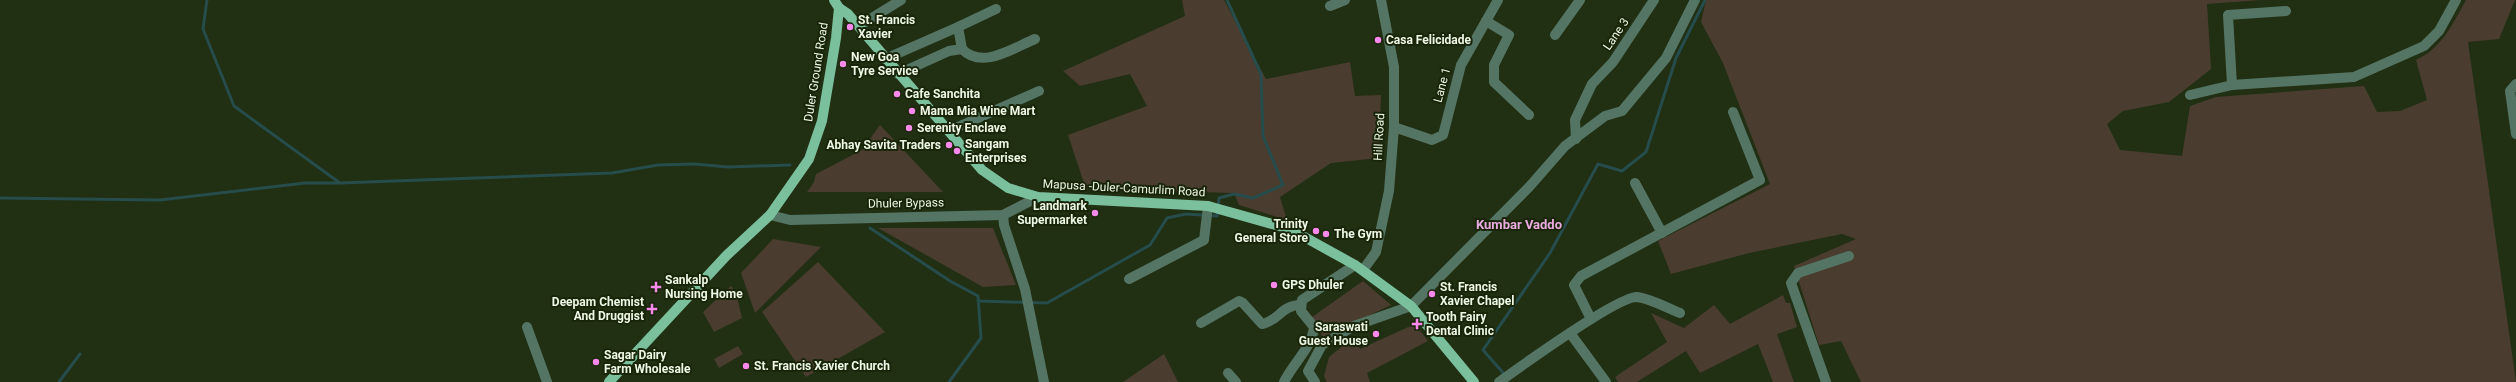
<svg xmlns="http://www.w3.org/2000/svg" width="2516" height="382" viewBox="0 0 2516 382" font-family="Roboto,sans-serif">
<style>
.green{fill:#4a3d30}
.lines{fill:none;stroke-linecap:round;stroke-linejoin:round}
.stream{stroke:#264c4b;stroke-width:3}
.minor{stroke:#547564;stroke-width:10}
.major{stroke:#7ac09d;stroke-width:10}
.poi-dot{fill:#f888ea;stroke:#182509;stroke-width:1.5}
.labels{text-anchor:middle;stroke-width:4;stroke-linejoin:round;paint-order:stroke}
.poi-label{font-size:12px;font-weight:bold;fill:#eef7e5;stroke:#182509;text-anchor:start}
.street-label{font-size:12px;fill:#eef7e5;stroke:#182509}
.neighbourhood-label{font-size:13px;font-weight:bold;fill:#eaabe0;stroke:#182509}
</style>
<rect width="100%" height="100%" fill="#212f13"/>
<g class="green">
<path d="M1182,0H1224L1266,79L1350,62L1355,96L1381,95L1379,158L1331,163L1280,197L1287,220L1239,205L1234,193L1086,189L1068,135L1147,106L1130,74L1080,86L1063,71L1185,16Z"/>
<path d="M1706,0H2261L2207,4L2211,69L2169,102L2123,111L2107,124L2120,150L2182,156L2190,106L2216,97L2364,86L2377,112L2400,111L2427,100L2416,60C2442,48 2452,25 2466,0H2515L2499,39L2468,42L2516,382H1861L1841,341L1819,345L1794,266L1856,239L1842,234L1749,253L1671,274L1658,241L1770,184L1723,63L1701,22Z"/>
<path d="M880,125L943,192H807L814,182L816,174L862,150Z"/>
<path d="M878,228H993L1016,285L983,287Z"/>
<path d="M773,239L821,247L755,313L741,273Z"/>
<path d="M818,262L885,332L806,377L762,312Z"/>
<path d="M1363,281L1391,305L1323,337L1312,317Z"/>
<path d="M731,286L736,293L742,318L714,332L703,312Z"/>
<path d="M1783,295L1786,303H1790L1797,327L1777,334L1794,382H1773L1758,344L1700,373L1686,351L1637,382H1618L1615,377L1667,342L1651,313L1684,328L1714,305L1730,324Z"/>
<path d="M1415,324L1428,341L1367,373L1370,382H1327L1324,376L1329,357L1354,337L1360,349Z"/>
<path d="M738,346L743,354L719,368L714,359Z"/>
<path d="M1164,354L1178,382H1123Z"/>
</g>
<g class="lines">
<g class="stream">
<path d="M207,0L203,29L234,106L340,183L612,173L658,165L695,164L728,167L790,165"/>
<path d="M0,198L160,200L305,183H339"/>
<path d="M870,228L950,281L978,296L981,338L949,382"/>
<path d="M978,301L1047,303L1150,245L1167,218L1186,214L1217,216L1219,198L1234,194L1253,198L1283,185L1263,136L1261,74L1227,0"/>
<path d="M1505,375L1483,350L1550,253L1598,164L1622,171L1646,152L1676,58L1705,0"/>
<path d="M59,382L80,354"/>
</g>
<g class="minor">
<path d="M1330,6L1345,0"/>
<path d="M1486,21L1509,35L1494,65V82L1529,115"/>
<path d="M859,26L901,0"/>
<path d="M1555,35L1580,0"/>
<path d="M962,49L958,27L996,9"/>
<path d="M885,59L958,27"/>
<path d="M898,74L949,51L962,49C982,70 1013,48 1035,39"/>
<path d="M2516,84L2510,91L2516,134"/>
<path d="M2232,85L2228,15L2286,11"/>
<path d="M2190,95L2232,85L2354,77L2424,46L2439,31L2456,0"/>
<path d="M1394,127L1432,140L1443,135L1461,65L1498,0"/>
<path d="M949,131L1039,91"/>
<path d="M1576,139L1575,120L1592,84L1613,62L1654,0"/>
<path d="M1635,183L1662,233"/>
<path d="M770,215L790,220L1003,215L1038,197"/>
<path d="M1003,215L1004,225L1025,289L1044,382"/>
<path d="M1363,270L1376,252L1389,191L1394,127V67L1381,0"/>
<path d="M1129,279L1204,240L1208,206"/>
<path d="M1591,319L1574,285L1581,276L1760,180L1733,112"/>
<path d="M1201,323L1239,301L1243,303L1262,324C1279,321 1281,305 1301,305"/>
<path d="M527,327L547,382"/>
<path d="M1570,333L1606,382"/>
<path d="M1228,373L1236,382"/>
<path d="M1284,382C1293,363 1312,348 1314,327L1301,311L1302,300L1355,265"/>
<path d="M1315,382L1308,371L1322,345L1354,326L1411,306L1530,186L1565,146L1605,116L1622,111L1666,58L1695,0"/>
<path d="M1499,382C1520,367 1618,296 1637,297C1652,299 1667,308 1680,313"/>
<path d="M1826,382L1791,283L1798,273L1849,256"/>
</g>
<g class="major">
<path d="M839,8L848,14L982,170L1008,188L1038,197L1208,206L1290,229L1355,265L1411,306L1474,382"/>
<path d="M609,382L726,256L770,215L809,159L822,121L836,38L839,8L834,0"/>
</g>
</g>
<g class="poi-dot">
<circle cx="850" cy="27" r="4"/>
<circle cx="1378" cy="40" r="4"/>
<circle cx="843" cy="64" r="4"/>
<circle cx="897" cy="94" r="4"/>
<circle cx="912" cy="111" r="4"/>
<circle cx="909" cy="128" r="4"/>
<circle cx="949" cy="145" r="4"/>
<circle cx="957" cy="151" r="4"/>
<circle cx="1095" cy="213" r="4"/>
<circle cx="1316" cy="231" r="4"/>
<circle cx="1326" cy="234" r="4"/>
<circle cx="1274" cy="285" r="4"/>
<path d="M654 281h4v4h4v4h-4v4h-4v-4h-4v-4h4z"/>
<circle cx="1432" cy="294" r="4"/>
<path d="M650 303h4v4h4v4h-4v4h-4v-4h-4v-4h4z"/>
<path d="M1415 318h4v4h4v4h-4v4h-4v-4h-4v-4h4z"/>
<circle cx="1376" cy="334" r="4"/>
<circle cx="596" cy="362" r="4"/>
<circle cx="746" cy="366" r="4"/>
</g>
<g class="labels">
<g class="poi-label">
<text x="858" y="24">St. Francis<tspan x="858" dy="14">Xavier</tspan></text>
<text x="1386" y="44">Casa Felicidade</text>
<text x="851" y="61">New Goa<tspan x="851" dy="14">Tyre Service</tspan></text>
<text x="905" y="98">Cafe Sanchita</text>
<text x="920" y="115">Mama Mia Wine Mart</text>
<text x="917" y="132">Serenity Enclave</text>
<text x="965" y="148">Sangam<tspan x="965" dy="14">Enterprises</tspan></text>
<text x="941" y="149" text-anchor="end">Abhay Savita Traders</text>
<text x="1087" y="210" text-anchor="end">Landmark<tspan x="1087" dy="14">Supermarket</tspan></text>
<text x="1308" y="228" text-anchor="end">Trinity<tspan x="1308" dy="14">General Store</tspan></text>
<text x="1334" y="238">The Gym</text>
<text x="665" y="284">Sankalp<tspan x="665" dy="14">Nursing Home</tspan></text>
<text x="1282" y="289">GPS Dhuler</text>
<text x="1440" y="291">St. Francis<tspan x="1440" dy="14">Xavier Chapel</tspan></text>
<text x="644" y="306" text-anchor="end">Deepam Chemist<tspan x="644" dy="14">And Druggist</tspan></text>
<text x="1426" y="321">Tooth Fairy<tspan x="1426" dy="14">Dental Clinic</tspan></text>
<text x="1368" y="331" text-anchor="end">Saraswati<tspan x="1368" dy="14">Guest House</tspan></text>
<text x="604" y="359">Sagar Dairy<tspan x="604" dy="14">Farm Wholesale</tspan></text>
<text x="754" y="370">St. Francis Xavier Church</text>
</g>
<g class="street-label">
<text transform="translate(1616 34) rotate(-56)" y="4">Lane 3</text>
<text transform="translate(816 72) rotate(-81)" y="4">Duler Ground Road</text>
<text transform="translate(1442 85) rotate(-75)" y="4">Lane 1</text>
<text transform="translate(1379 137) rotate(-87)" y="4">Hill Road</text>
<text transform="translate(1124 188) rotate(3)" y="4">Mapusa -Duler-Camurlim Road</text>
<text transform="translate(906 203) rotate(-1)" y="4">Dhuler Bypass</text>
</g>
<g class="neighbourhood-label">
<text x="1519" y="229">Kumbar Vaddo</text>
</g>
</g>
</svg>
